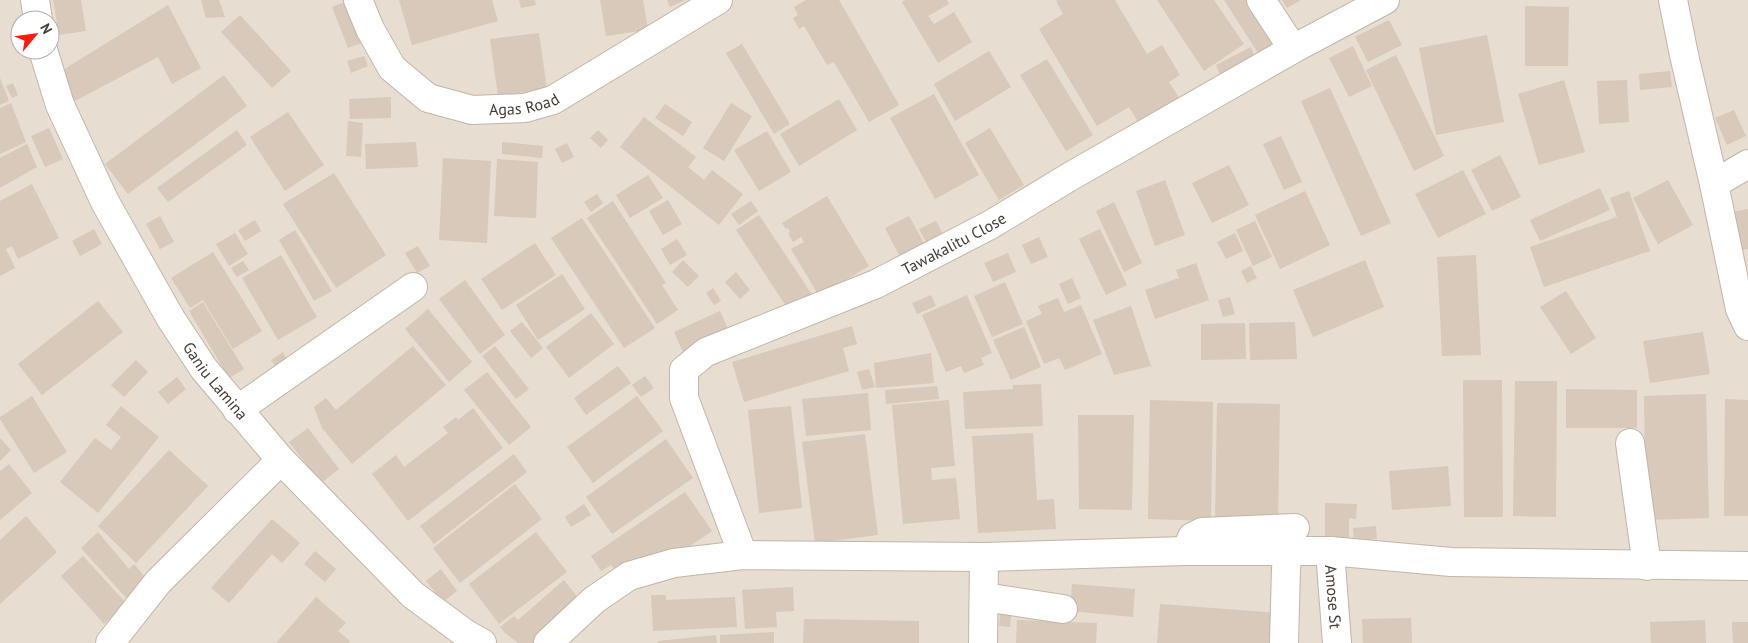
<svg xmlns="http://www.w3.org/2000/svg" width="1748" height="643" viewBox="0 0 1748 643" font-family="'PT Sans',sans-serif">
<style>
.residential{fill:#e7ddd0;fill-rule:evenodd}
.building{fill:#d8c9ba}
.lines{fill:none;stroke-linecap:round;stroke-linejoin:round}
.minor-casing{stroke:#c1b6a7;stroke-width:30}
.minor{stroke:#fff;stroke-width:28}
.labels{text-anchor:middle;stroke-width:4;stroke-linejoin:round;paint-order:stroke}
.street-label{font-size:16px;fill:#443b32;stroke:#fff}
</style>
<rect width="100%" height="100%" fill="#f2ece2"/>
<path class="residential" d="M0,0H1748V643H0ZM20,20H50V50H20Z"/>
<g class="building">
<path d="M53,0H81L86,31L59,35Z"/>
<path d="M201,0H219L225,17L206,18Z"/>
<path d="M399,0H492L498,21L412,45Z"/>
<path d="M519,0H535L536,5L521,8Z"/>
<path d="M600,0H643L648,30L606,36Z"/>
<path d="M667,0H685L670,7Z"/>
<path d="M806,0H839L899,105L869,122L834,62L827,65L804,26L799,29L793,18L798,15L794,7Z"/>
<path d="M905,0H947L949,4L928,16L934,24L954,12L972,42L938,63L902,2Z"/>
<path d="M1058,0H1115L1147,54L1162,45L1180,75L1169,82L1183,104L1142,128L1129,107L1097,126L1039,29L1063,14L1056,1Z"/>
<path d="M1157,0H1214L1244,44L1204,71Z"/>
<path d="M1224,0H1253L1279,40L1258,53Z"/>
<path d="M1282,0H1301L1287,8Z"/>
<path d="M347,1L364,42L348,48L332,7Z"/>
<path d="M168,5L201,68L172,84L158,57L75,101L58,73Z"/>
<path d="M1525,6L1569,7L1568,66H1525Z"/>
<path d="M240,15L291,71L272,88L221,32Z"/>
<path d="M1389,20L1402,45L1368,62L1355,37Z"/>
<path d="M539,33L547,89L498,96L490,39Z"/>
<path d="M1487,35L1504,122L1436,135L1419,48Z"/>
<path d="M742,44L790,124L774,134L726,53Z"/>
<path d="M1353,46L1372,86L1349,97L1329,58Z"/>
<path d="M1251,47L1258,65L1223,82L1216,65Z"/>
<path d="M989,51L1011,87L955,121L934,84Z"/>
<path d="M1396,55L1444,156L1414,171L1366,70Z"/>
<path d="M364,56L368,66L351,73L347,61Z"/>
<path d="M1047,59L1093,135L1066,151L1020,75Z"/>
<path d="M1670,71L1672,87L1640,90L1639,74Z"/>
<path d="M224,75L247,106L128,194L105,164Z"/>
<path d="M0,78L9,101L0,105Z"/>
<path d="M1564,80L1585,152L1539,165L1518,94Z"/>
<path d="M1627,80L1629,122L1599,124L1597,81Z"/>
<path d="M13,83L18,95L12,98L6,86Z"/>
<path d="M1330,88L1391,223L1361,236L1301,101Z"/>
<path d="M934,94L979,175L935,199L890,118Z"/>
<path d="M391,97V118L350,119L349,99Z"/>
<path d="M839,99L857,130L799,166L780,134Z"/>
<path d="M11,103L26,142L0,154V108Z"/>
<path d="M731,103L752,116L724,161L703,148Z"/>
<path d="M665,104L692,122L683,136L655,118Z"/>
<path d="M1734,110L1746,136L1727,145L1715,118Z"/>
<path d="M288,112L324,165L285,191L250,137Z"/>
<path d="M644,117L696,157L688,167L704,180L712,170L743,194L719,225L620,147Z"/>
<path d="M348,121L363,123L361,157L346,156Z"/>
<path d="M49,128L63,159L45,167L31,136Z"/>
<path d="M990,128L1024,185L999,200L965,143Z"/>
<path d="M237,130L247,145L168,202L157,188Z"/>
<path d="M598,130L608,140L601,148L590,138Z"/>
<path d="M767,131L791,172L759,191L734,150Z"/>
<path d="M1281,136L1302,182L1284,190L1263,144Z"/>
<path d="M416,142L418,167L366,169L365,144Z"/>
<path d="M502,142L543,146L542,158L502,154Z"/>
<path d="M567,143L574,157L562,163L555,149Z"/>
<path d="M27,144L37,167L0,188V158Z"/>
<path d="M1500,155L1521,197L1492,211L1471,170Z"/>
<path d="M443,158L491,161L487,243L439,240Z"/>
<path d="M497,159L538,162L536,218L494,216Z"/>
<path d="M1229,165L1249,205L1212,223L1192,183Z"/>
<path d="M1463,170L1486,214L1438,238L1415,194Z"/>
<path d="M334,173L386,255L336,288L283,204Z"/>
<path d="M648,175L663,198L630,218L616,195Z"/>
<path d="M1165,180L1185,235L1155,246L1136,191Z"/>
<path d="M1668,180L1693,225L1658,244L1633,198Z"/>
<path d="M32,184L59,238L18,259L12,246L6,249L15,268L0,276V201Z"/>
<path d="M1600,188L1610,210L1540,241L1530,220Z"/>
<path d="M1305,191L1330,245L1280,269L1255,215Z"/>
<path d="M1629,191L1650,251L1544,287L1530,247L1617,217L1610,198Z"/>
<path d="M597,194L603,203L591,212L584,202Z"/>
<path d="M827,196L869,266L819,296L791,249L804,242L801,237L793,242L788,233L790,232L788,228L786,229L782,223Z"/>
<path d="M668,200L682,224L663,235L649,211Z"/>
<path d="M613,201L666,283L662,285L678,310L657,324L587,218Z"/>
<path d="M751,201L758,211L739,225L731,214Z"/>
<path d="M1114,202L1142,263L1124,272L1096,211Z"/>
<path d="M1748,209V249L1742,250L1733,212Z"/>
<path d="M759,215L813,296L790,312L736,230Z"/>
<path d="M160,216L174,242L160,249L146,224Z"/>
<path d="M909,216L927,249L903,263L885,228Z"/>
<path d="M582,218L655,328L624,348L551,238Z"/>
<path d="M255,220L261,231L245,241L238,230Z"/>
<path d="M936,221L949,245L932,253L919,229Z"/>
<path d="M1255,221L1272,257L1253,266L1236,230Z"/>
<path d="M94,229L102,244L80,256L72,241Z"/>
<path d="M1100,229L1127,285L1106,295L1079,239Z"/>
<path d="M295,230L332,291L314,301L279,240Z"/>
<path d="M235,233L248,254L229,266L216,244Z"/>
<path d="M1235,233L1243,251L1226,259L1217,242Z"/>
<path d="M1039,237L1048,257L1031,264L1022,245Z"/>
<path d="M677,239L687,255L670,265L661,249Z"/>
<path d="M535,243L556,275L502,310L481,279Z"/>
<path d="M418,246L430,266L417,273L405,253Z"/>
<path d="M213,252L262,331L233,349L203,300L190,308L171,278Z"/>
<path d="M1008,253L1016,272L993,282L984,263Z"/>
<path d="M281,255L317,317L278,340L242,278Z"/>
<path d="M1476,255L1481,355L1442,356L1437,257Z"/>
<path d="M683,260L699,276L688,287L672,272Z"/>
<path d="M1365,260L1384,307L1313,337L1293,290Z"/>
<path d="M243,261L249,270L237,277L231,268Z"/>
<path d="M1196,263L1209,300L1155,319L1145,290L1179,278L1176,270Z"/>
<path d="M1251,266L1257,278L1247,283L1241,271Z"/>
<path d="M736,272L750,290L740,299L725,282Z"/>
<path d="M562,274L585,309L538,340L516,305Z"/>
<path d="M1072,278L1081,298L1068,304L1059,284Z"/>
<path d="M465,280L505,335L480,354L439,299Z"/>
<path d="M1005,282L1023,324L992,337L974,296Z"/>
<path d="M713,288L721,301L714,305L706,293Z"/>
<path d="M1566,291L1596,338L1571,354L1540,307Z"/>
<path d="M931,295L936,306L917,314L912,303Z"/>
<path d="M967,295L992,353L981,358L984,365L964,373L961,366L946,372L922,315Z"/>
<path d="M1230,297L1235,314L1223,317L1218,300Z"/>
<path d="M1058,298L1064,312L1081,305L1102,354L1065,370L1059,358L1044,364L1026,321L1042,314L1038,306Z"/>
<path d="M98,301L123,332L42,395L18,364Z"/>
<path d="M203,302L244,369L229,378L189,311Z"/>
<path d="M1131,306L1151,366L1114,375L1093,320Z"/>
<path d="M428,309L472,362L449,382L405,329Z"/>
<path d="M720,311L732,338L686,359L674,332Z"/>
<path d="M591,313L614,344L569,378L546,347Z"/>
<path d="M522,322L543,348L531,358L510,331Z"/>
<path d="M1295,322L1297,359L1250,360L1249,323Z"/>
<path d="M1245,323L1246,359L1201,360V324Z"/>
<path d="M852,326L857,344L843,348L849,371L744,402L732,362Z"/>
<path d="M1024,327L1041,367L1011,380L993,340Z"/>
<path d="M1703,332L1710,374L1650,383L1643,341Z"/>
<path d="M413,346L446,385L352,464L322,428L314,407L326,398L336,410Z"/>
<path d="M495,346L529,389L516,399L482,356Z"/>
<path d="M283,352L291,367L280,374L271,360Z"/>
<path d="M931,353L934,383L876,388L874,363Z"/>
<path d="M136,360L148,372L124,397L111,385Z"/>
<path d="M618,366L631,383L586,415L574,398Z"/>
<path d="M869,369L875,387L862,390L857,372Z"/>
<path d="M487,372L531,427L509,445L464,390Z"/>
<path d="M645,376L654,388L641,397L632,385Z"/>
<path d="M177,377L186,389L168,404L158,392Z"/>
<path d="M1463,380H1502L1503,517H1464Z"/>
<path d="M1515,381H1557L1556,517L1513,516Z"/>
<path d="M1041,384L1043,426L965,429L963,392L1013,389V385Z"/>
<path d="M937,386L939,399L886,404L885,390Z"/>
<path d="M1566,389L1637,390V428H1566Z"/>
<path d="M868,393L871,430L806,436L802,399Z"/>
<path d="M1706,394L1709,518L1646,520L1644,396Z"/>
<path d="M32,396L67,452L34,473L0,419V417Z"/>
<path d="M637,396L663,431L593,483L567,447Z"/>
<path d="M1725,399L1748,400V516H1724Z"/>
<path d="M949,400L955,466L931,468L932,480L956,478L960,519L903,524L892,405Z"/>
<path d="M1150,400L1213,402L1211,521L1148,519Z"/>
<path d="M1217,403L1280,404L1278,523L1215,522Z"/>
<path d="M121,406L159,437L98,513L60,482L95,438L111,450L121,437L106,425Z"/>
<path d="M791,406L802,508L759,513L748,410Z"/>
<path d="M473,408L503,448L408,521L372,474L396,455L404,467L448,433L443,427L456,417L458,420Z"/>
<path d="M1078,415H1134L1132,510L1079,509Z"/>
<path d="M308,428L339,469L321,483L289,442Z"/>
<path d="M1033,433L1037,500L1054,499L1056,529L978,533L972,436Z"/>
<path d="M865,434L878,535L815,543L802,442Z"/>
<path d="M0,438L11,450L0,461Z"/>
<path d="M666,439L693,478L612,534L586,497Z"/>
<path d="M169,450L208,486L136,563L98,526Z"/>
<path d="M514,454L527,472L434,544L420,526Z"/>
<path d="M9,464L32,493L0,520V471Z"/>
<path d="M1448,466L1451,506L1392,510L1389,471Z"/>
<path d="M515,484L542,519L460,583L433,548Z"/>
<path d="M685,492L712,531L665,563L622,577L611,565L601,571L591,556Z"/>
<path d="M1325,503L1357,504L1356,519L1349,518V539L1325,538Z"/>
<path d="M584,504L591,515L571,527L565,517Z"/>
<path d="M26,516L57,552L0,604V540Z"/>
<path d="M272,519L300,543L282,563L272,554L229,603L211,588Z"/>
<path d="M1376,526L1377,539L1354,541L1353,528Z"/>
<path d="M98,532L129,569L134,564L150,583L129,601L81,548Z"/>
<path d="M536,532L567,572L499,624L469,584Z"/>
<path d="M315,551L336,569L325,582L304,564Z"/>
<path d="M83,556L126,603L104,624L61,576Z"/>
<path d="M441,569L457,591L443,602L426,581Z"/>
<path d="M564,580L582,603L538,643H518L504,632L500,627L514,616L518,620Z"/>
<path d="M1072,584L1135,589L1133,617L1070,611Z"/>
<path d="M793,587L794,611L776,612L777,627L745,629L742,590Z"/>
<path d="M651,595H666V600L735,597L737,627L653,631Z"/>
<path d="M316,597L346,623L338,631L350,641L349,643H276Z"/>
<path d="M1160,604L1279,613L1276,643H1157Z"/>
<path d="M1001,605L1012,606L1010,627L999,626Z"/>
<path d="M1411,618L1412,643H1363L1362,619Z"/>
<path d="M804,619L919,621V643H803Z"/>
<path d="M1017,620L1097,623L1096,643H1016Z"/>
<path d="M1705,620L1706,643H1651L1650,622Z"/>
<path d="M1732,622H1748V643H1733Z"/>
<path d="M774,632V643H720V635Z"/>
<path d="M716,635L717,643H658V641Z"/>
</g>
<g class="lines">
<g class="minor-casing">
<g id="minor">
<path d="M35,0L38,20"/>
<path id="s1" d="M358,0L370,29L392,68L428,98L472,110L525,108L553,100L718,0"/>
<path d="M1261,0L1293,49"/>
<path d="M1673,0L1684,55L1714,184L1740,309L1748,326"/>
<path id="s2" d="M43,50L60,105L105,202L171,319L204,369L281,460L413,595L466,634L482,643"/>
<path d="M1714,184L1748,164"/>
<path d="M237,410L413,287"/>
<path d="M1630,443L1647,566"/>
<path d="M1186,551L1192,537L1202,532L1295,528"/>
<path id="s3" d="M1330,551L1337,643"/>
<path id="s4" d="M743,555L684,398V370L706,352L876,284L990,225L1071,176L1293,49L1385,0"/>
<path d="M984,597L1063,609"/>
<path d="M110,643L158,582L281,460"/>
<path d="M548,643L594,600L629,576L674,563L743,555L984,557L1186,551H1330L1451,562L1748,566"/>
<path d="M983,643L984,557"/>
<path d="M1284,643L1286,569L1288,552"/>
</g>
</g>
<use href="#minor" class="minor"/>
</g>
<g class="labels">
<g class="street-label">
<text dy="6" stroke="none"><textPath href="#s1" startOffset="221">Agas Road</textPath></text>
<text dy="6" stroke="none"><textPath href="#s4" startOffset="495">Tawakalitu Close</textPath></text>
<text dy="6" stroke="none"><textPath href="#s2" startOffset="375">Ganiu Lamina</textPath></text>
<text dy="6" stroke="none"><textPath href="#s3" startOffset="46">Amose St</textPath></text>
</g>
</g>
<g transform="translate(35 35) rotate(61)"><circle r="24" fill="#ffffff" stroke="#b4b1ad"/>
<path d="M0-4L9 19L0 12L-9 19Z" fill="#ff1a0c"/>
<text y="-8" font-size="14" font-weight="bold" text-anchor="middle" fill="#443b32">N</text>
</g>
</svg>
